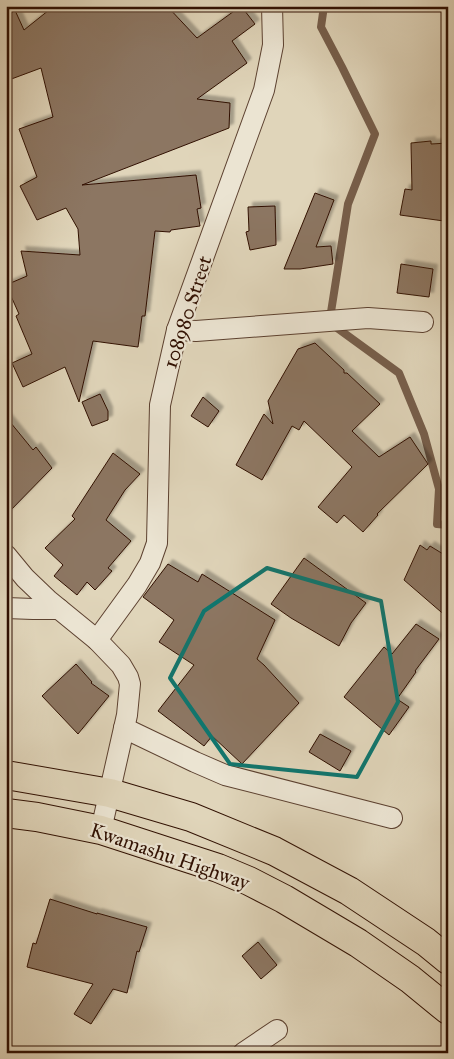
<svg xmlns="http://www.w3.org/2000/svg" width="454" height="1059" viewBox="0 0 454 1059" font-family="'IM FELL Great Primer',serif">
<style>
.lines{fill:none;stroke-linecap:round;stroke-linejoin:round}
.stream{stroke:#765e4b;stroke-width:8}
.building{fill:#8c7662;stroke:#301002;filter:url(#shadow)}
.street-casing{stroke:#5c4130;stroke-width:22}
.primary-casing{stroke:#301002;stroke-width:30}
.street{stroke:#ebe4d2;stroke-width:20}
.primary{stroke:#e0d5ba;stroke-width:28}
.marked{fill:none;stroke:#0f766e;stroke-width:4;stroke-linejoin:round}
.labels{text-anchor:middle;stroke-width:4.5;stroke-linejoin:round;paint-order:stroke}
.street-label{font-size:20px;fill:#301002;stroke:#ebe4d2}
</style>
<defs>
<filter id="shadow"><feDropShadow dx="4.5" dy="-4.5" stdDeviation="1" flood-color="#0004"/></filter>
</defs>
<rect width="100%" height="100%" fill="#e0d5ba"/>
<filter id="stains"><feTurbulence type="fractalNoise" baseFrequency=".004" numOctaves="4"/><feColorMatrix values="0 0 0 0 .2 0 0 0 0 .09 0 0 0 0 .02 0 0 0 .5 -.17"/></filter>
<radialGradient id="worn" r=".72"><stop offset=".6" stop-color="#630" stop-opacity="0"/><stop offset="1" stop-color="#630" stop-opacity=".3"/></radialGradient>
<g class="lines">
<path class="stream" d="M324,6L321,27L342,67L375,134L348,204L331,312L333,325L399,373L424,434L439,489L437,524L448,525"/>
</g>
<g class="building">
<path d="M6,6H13L24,30L54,6H167L197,38L241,6L255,24L232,41L247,63L197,99L230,103L229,128L82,185L196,175L201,208L197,209L200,226L171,230L170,232L155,231L145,316H142L138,347L93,341L79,402L65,367L23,387L12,363L32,354L16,316L19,314L6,285L27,276L21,251L80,255L78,229L66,208L37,220L20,186L37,177L19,129L53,117L41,68L6,81Z"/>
<path d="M431,141V144L448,143V198H446L444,221L400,215L405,189L412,190L411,143Z"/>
<path d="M315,193L334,200L316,247L331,246L333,264L300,269H284Z"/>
<path d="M275,206L276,245L250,250L246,232L249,231L248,207Z"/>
<path d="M401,264L433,269L429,297L397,293Z"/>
<path d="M315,343L344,370V373H347L380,404L352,431L379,457L410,437L428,464L377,514L378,515L363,532L344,515L337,523L318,507L352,467L304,421L299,430L292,426L262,480L236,465L264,414L273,424L268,401L298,349Z"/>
<path d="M100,394L108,411V420L92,426L82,402Z"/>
<path d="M203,397L219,411L208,427L191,416Z"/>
<path d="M6,417L33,450L36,447L52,468L6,515Z"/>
<path d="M113,453L140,474L125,490L106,520L131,541L108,568L112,571L95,590L87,582L77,595L54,576L63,565L45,548L75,519L72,516Z"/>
<path d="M420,545L427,550L430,546L448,557V618L404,580Z"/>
<path d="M304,558L366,603L351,623L339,646L291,618L271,604Z"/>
<path d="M168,564L198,582L202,574L275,620L257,659L264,665L299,703L242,764L212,736L204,746L158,711L194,665L159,642L174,620L143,597Z"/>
<path d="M416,624L439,639L415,671L416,672L397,699L409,707L389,735L344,697L384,647L392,654Z"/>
<path d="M76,664L92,682L91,683L109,696L78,734L42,696Z"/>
<path d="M320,734L351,751L340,771L309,752Z"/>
<path d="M50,899L97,914V913L147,927L139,952L137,951L127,993L113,989L91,1024L74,1014L93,984L27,967L33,943L36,944Z"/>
<path d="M258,942L277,965L261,979L242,956Z"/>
</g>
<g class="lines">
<g class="street-casing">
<g id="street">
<path d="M177,330L196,331L368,318L423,322"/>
<path d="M6,555L25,578L48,600L97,640L121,665L128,677L130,684L127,715L101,830"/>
<path d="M6,608L33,609H59"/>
<path d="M97,640L137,585L150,563L157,543L160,405L177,330L264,90L273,45L272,6"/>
<path d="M124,728L195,762L225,775L392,818"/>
<path d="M243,1053L277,1030"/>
</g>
</g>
<g class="primary-casing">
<g id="primary">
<path d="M6,775L110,793L191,817L274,851L349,891L426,942L448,960"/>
<path d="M6,813L37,817L101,830L218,868L249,881L284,899L358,943L410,979L448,1010"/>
</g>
</g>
<use href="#street" class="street"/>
<use href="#primary" class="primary"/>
</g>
<path class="marked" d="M267,568L381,601L398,702L357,777L230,764L170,678L204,611Z"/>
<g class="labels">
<g class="street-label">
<text transform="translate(187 312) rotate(-72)" y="7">108980 Street</text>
<text transform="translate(170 856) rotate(19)" y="7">Kwamashu Highway</text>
</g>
</g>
<rect width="454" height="1059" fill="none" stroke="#e0d5ba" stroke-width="25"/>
<rect x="8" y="8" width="439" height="1044" fill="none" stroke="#301002" stroke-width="2.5"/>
<rect x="12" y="12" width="429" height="1034" fill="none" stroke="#301002"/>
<rect width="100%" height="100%" filter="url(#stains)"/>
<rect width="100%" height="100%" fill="url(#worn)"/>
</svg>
